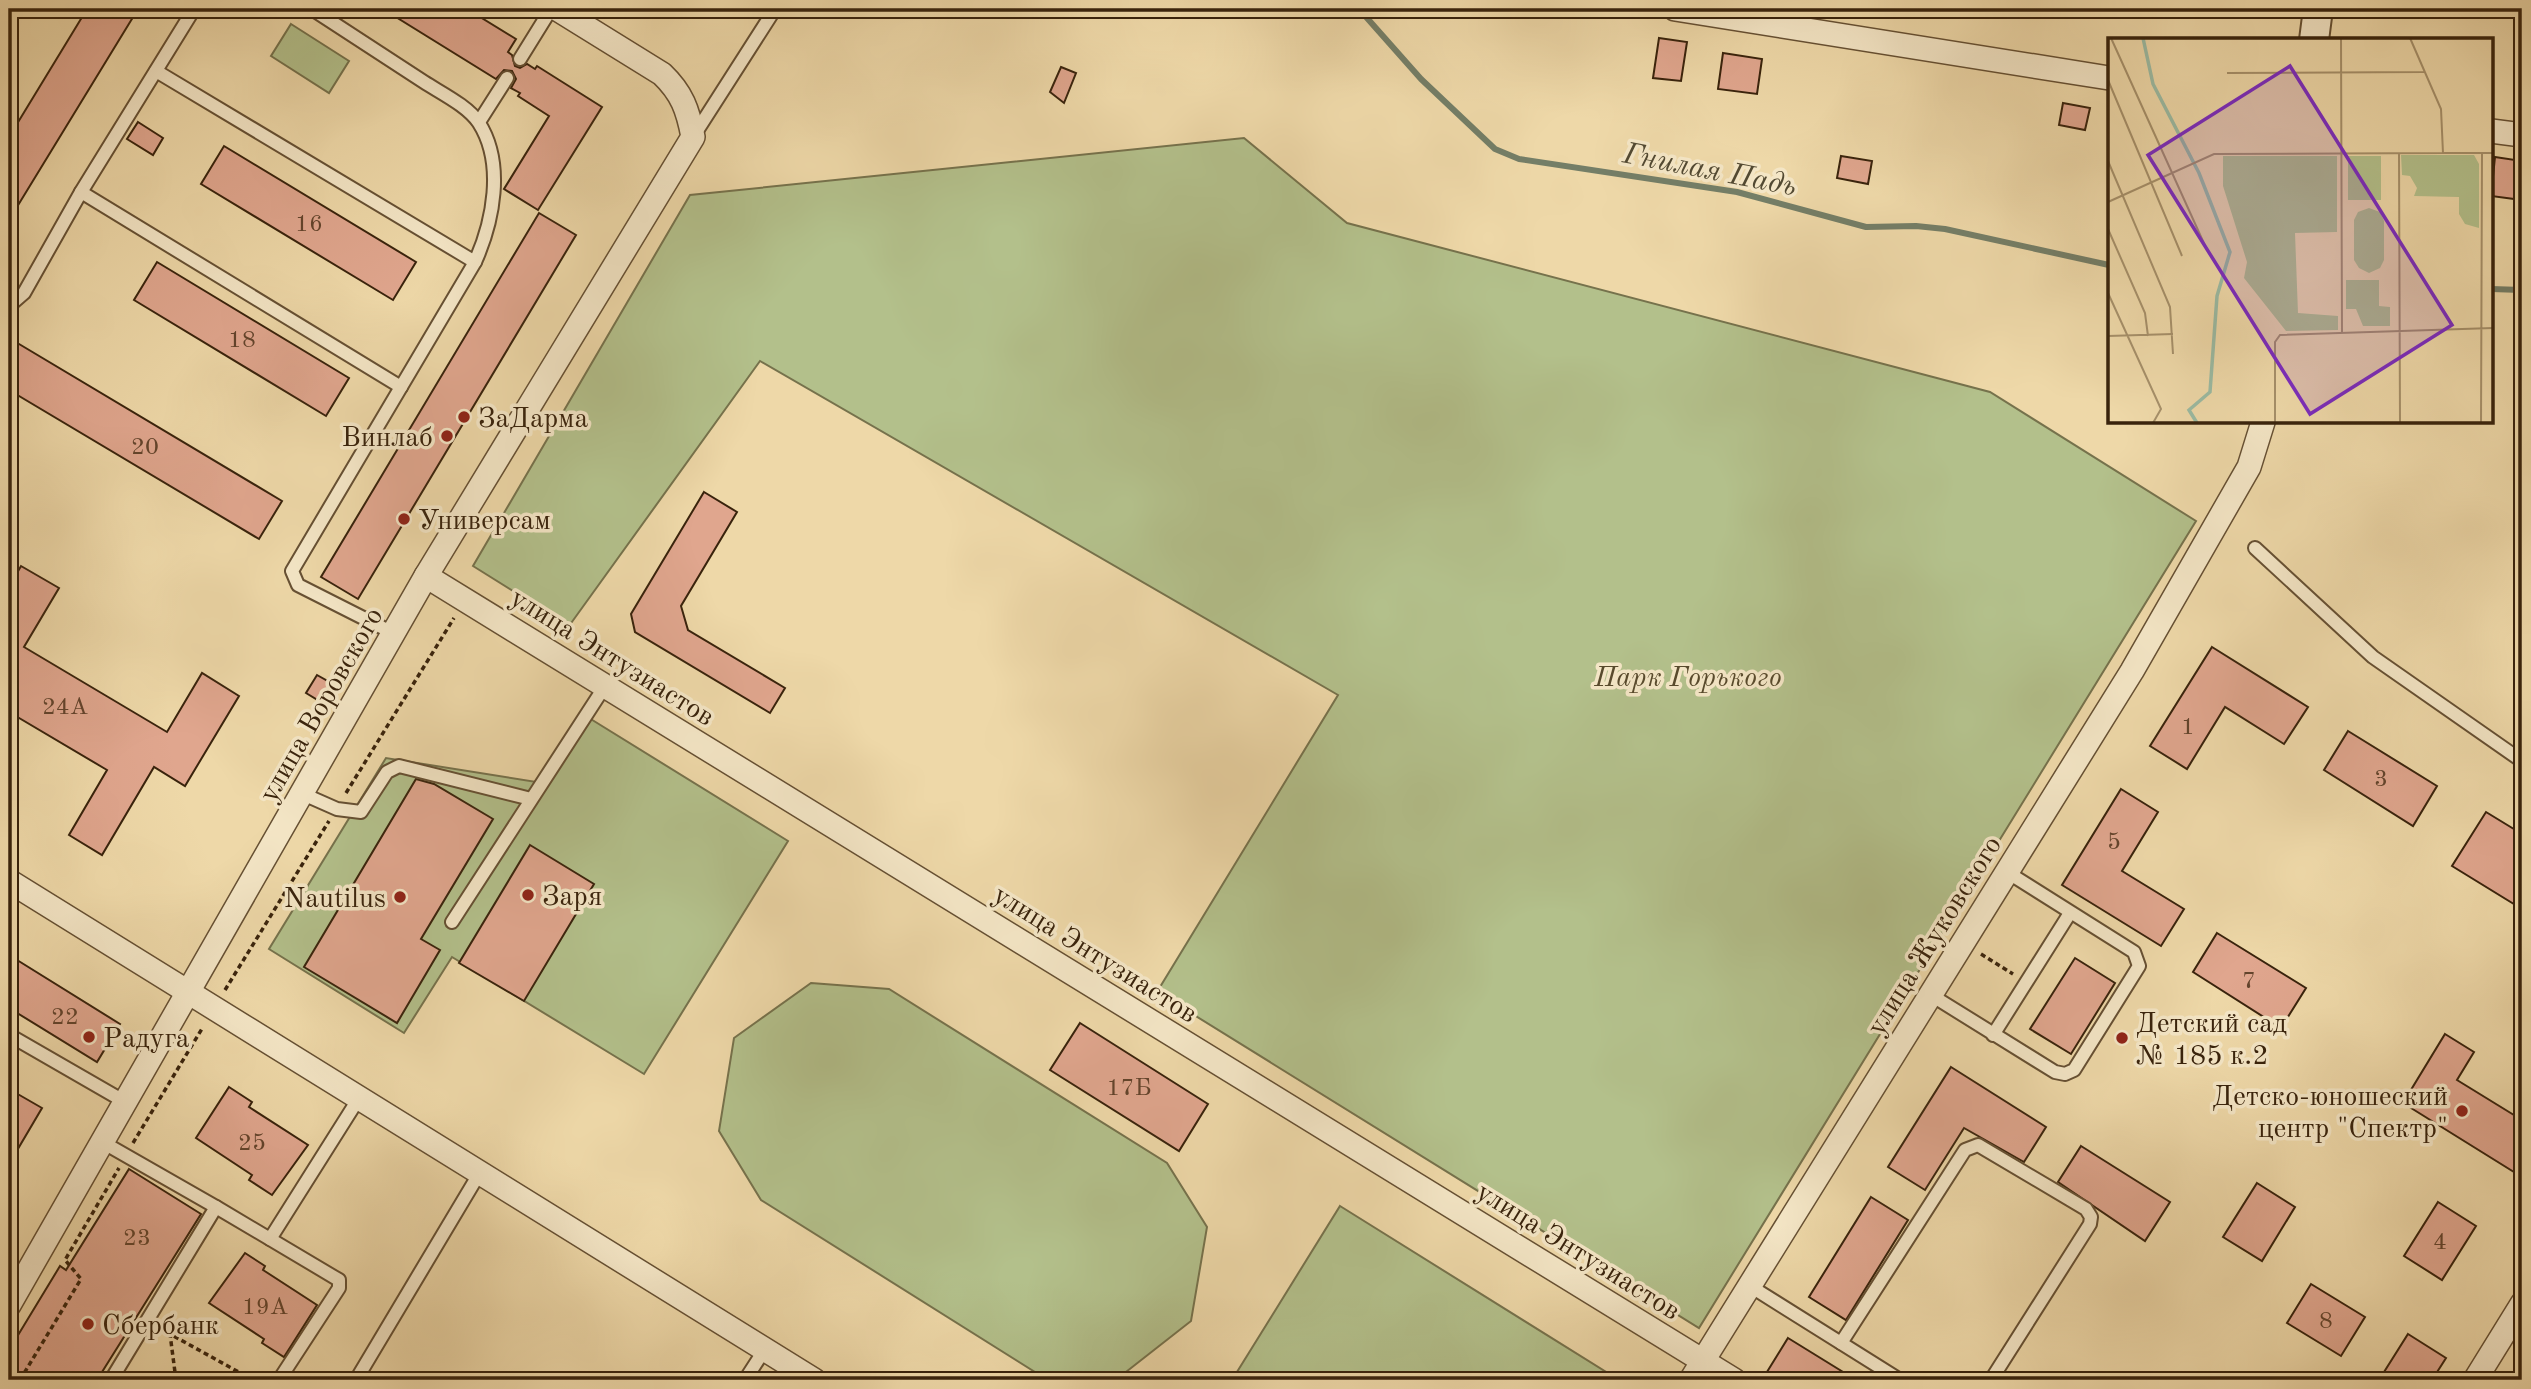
<svg xmlns="http://www.w3.org/2000/svg" width="2531" height="1389" viewBox="0 0 2531 1389" font-family="'Old Standard TT',serif">
<style>
.green{fill:#b3c08b;stroke:#76724c;stroke-width:2}
.lines{fill:none;stroke-linecap:round;stroke-linejoin:round}
.stream{stroke:#747e67;stroke-width:6}
.building{fill:#e0a68e;stroke:#39230c;stroke-width:2}
.service-casing{stroke:#665033;stroke-width:16}
.minor-casing{stroke:#665033;stroke-width:26}
.tertiary-casing{stroke:#665033;stroke-width:32}
.path{stroke:#39230c;stroke-width:3.5;stroke-dasharray:5 3.5;stroke-linecap:butt}
.service{stroke:#f4e6c6;stroke-width:12}
.minor{stroke:#f4e6c6;stroke-width:23}
.tertiary{stroke:#f4e6c6;stroke-width:28}
.poi-dot{fill:#8f2418;stroke:#f4e6c6;stroke-width:2.5}
.labels{text-anchor:middle;stroke-width:7;stroke-linejoin:round;paint-order:stroke}
.number-label{font-size:24px;fill:#63442c}
.poi-label{font-size:28px;fill:#39230c;stroke:#f4e6c6;text-anchor:start}
.street-label{font-size:28px;fill:#39230c;stroke:#f4e6c6}
.park-label{font-size:28px;font-style:italic;fill:#584a2c;stroke:#f4e6c6}
.water-label{font-size:30px;font-style:italic;fill:#524932;stroke:#f4e6c6}
.inset-river{fill:none;stroke:#9bbba3;stroke-width:3.5}
.inset-road{fill:none;stroke:#a6906a;stroke-width:2}
.view{fill:#7b2cbf;fill-opacity:0.15;stroke:#7b2cbf;stroke-width:3.5}
.inset-edge{fill:none;stroke:#39230c;stroke-width:3.5}
</style>
<rect width="100%" height="100%" fill="#eed8a8"/>
<filter id="stains"><feTurbulence type="fractalNoise" baseFrequency=".00286" numOctaves="4"/><feColorMatrix values="0 0 0 0 .2 0 0 0 0 .09 0 0 0 0 .02 0 0 0 .5 -.17"/></filter>
<radialGradient id="worn" r=".72"><stop offset=".6" stop-color="#630" stop-opacity="0"/><stop offset="1" stop-color="#630" stop-opacity=".3"/></radialGradient>
<g class="green">
<path d="M291,24L349,61L329,93L271,56Z"/>
<path d="M1244,138L1347,223L1990,392L2196,521L1699,1328L1157,992L1338,695L760,361L569,626L473,566L690,195Z"/>
<path d="M581,713L788,841L644,1074L452,957L404,1033L269,949L386,758L536,782Z"/>
<path d="M811,983L889,989L1167,1163L1207,1227L1191,1321L1117,1379L1035,1372L761,1200L719,1131L734,1038Z"/>
<path d="M1340,1206L1619,1380H1232Z"/>
</g>
<g class="lines">
<g class="stream">
<path d="M1359,9L1421,79L1495,149L1519,159L1737,192L1866,227L1916,226L1945,229L2109,265"/>
<path d="M2491,289L2522,290"/>
</g>
</g>
<g class="building">
<path d="M87,9H138L9,220V137Z"/>
<path d="M383,9H467L516,39L508,52L512,55L515,66L520,68L527,64L535,69L537,66L602,107L538,210L504,189L549,116L518,96L520,93L511,88L516,79L512,71L504,70L496,79Z"/>
<path d="M1659,38L1687,42L1681,81L1653,78Z"/>
<path d="M1723,53L1762,59L1757,94L1718,89Z"/>
<path d="M1061,67L1076,73L1064,103L1050,92Z"/>
<path d="M2063,103L2090,108L2085,130L2059,125Z"/>
<path d="M138,122L163,138L153,155L127,139Z"/>
<path d="M224,146L416,262L393,300L201,184Z"/>
<path d="M1841,156L1872,161L1868,184L1837,178Z"/>
<path d="M2495,157L2522,161V200L2491,196Z"/>
<path d="M539,213L576,235L358,599L321,577Z"/>
<path d="M157,262L349,378L326,416L134,300Z"/>
<path d="M9,338L282,501L259,539L9,390Z"/>
<path d="M704,492L737,512L681,606L688,630L785,688L770,713L635,632L631,614Z"/>
<path d="M21,566L59,588L24,647L167,732L202,673L239,696L185,786L154,767L102,855L69,835L107,770L9,712V587Z"/>
<path d="M2212,647L2308,707L2284,744L2225,707L2187,769L2150,746Z"/>
<path d="M317,675L331,683L321,702L306,693Z"/>
<path d="M2348,731L2437,786L2413,826L2324,770Z"/>
<path d="M416,779L434,784L493,819L421,939L440,950L397,1023L304,967Z"/>
<path d="M2121,789L2158,812L2122,871L2184,909L2161,946L2062,885Z"/>
<path d="M2486,812L2522,834V909L2452,866Z"/>
<path d="M530,845L594,884L524,1001L459,963Z"/>
<path d="M2217,933L2306,988L2281,1028L2193,972Z"/>
<path d="M9,955L120,1024L97,1062L9,1008Z"/>
<path d="M2075,958L2115,983L2071,1054L2030,1029Z"/>
<path d="M1080,1023L1208,1104L1179,1151L1050,1070Z"/>
<path d="M2445,1034L2474,1052L2457,1080L2522,1120V1177L2403,1103Z"/>
<path d="M1951,1067L2046,1127L2024,1162L1964,1128L1925,1190L1888,1167Z"/>
<path d="M229,1087L252,1102L249,1107L308,1145L272,1195L249,1180L252,1175L196,1138Z"/>
<path d="M9,1089L42,1108L9,1164Z"/>
<path d="M2081,1146L2170,1202L2145,1241L2058,1182Z"/>
<path d="M129,1169L201,1214L97,1380H9V1350L60,1266L66,1270Z"/>
<path d="M2257,1183L2295,1207L2262,1261L2223,1237Z"/>
<path d="M1871,1197L1908,1220L1846,1320L1809,1297Z"/>
<path d="M2438,1202L2476,1226L2442,1280L2404,1256Z"/>
<path d="M245,1253L265,1266L263,1270L317,1305L284,1357L262,1343L264,1339L209,1303Z"/>
<path d="M2311,1284L2365,1317L2341,1356L2287,1323Z"/>
<path d="M2408,1334L2446,1358L2432,1380H2379Z"/>
<path d="M1788,1338L1856,1380H1762Z"/>
</g>
<g class="lines">
<g class="service-casing">
<g id="service">
<path d="M312,9C349,33 386,57 424,82C441,93 468,106 479,123C505,164 493,222 475,262L292,571L298,585L395,634"/>
<path d="M520,59L551,9"/>
<path d="M156,71L475,262"/>
<path d="M479,122L507,78"/>
<path d="M693,137L775,9"/>
<path d="M81,192L401,387"/>
<path d="M9,306L24,293L81,192L194,9"/>
<path d="M2255,548L2373,657L2522,761"/>
<path d="M303,794L337,809L361,812L387,772L399,766L531,799"/>
<path d="M452,922L605,686"/>
<path d="M1931,995L2055,1072L2065,1074L2074,1070L2139,966L2134,952L2007,872"/>
<path d="M9,1035L127,1103"/>
<path d="M1993,1035L2070,913"/>
<path d="M104,1143L216,1207L111,1380"/>
<path d="M216,1207L339,1280V1288L279,1380"/>
<path d="M270,1239L359,1098"/>
<path d="M1750,1286L1900,1380"/>
<path d="M1841,1343L1965,1150L1978,1145L2086,1209L2091,1217L2090,1224L1991,1380"/>
<path d="M356,1380L479,1174"/>
<path d="M745,1380L765,1349"/>
</g>
</g>
<g class="minor-casing">
<g id="minor">
<path d="M1675,9L2109,78"/>
<path d="M2491,131L2522,135"/>
<path d="M426,576L1734,1380"/>
<path d="M9,881L814,1380"/>
<path d="M9,1305L426,576L693,137C688,110 682,93 662,74L557,9"/>
<path d="M1691,1380L2132,671L2249,467L2263,422"/>
<path d="M2475,1380L2522,1304"/>
</g>
</g>
<g class="tertiary-casing">
<path id="tertiary" d="M2314,40L2318,9"/>
</g>
<g class="path">
<path d="M346,793L454,618"/>
<path d="M1981,954L2013,974"/>
<path d="M225,990L329,821"/>
<path d="M133,1143L203,1027"/>
<path d="M160,1327L170,1334"/>
<path d="M20,1380L81,1279L65,1260L119,1168"/>
<path d="M176,1380L170,1334L253,1380"/>
</g>
<use href="#service" class="service"/>
<use href="#minor" class="minor"/>
<use href="#tertiary" class="tertiary"/>
</g>
<g class="poi-dot">
<circle cx="464" cy="417" r="7"/>
<circle cx="447" cy="436" r="7"/>
<circle cx="404" cy="519" r="7"/>
<circle cx="528" cy="895" r="7"/>
<circle cx="400" cy="897" r="7"/>
<circle cx="89" cy="1037" r="7"/>
<circle cx="2122" cy="1038" r="7"/>
<circle cx="2462" cy="1111" r="7"/>
<circle cx="88" cy="1324" r="7"/>
</g>
<g class="labels">
<g class="number-label">
<text x="309" y="231">16</text>
<text x="242" y="347">18</text>
<text x="145" y="454">20</text>
<text x="65" y="714">24А</text>
<text x="2188" y="734">1</text>
<text x="2381" y="786">3</text>
<text x="2114" y="849">5</text>
<text x="2249" y="988">7</text>
<text x="65" y="1024">22</text>
<text x="1129" y="1095">17Б</text>
<text x="252" y="1150">25</text>
<text x="137" y="1245">23</text>
<text x="2440" y="1249">4</text>
<text x="265" y="1314">19А</text>
<text x="2326" y="1328">8</text>
</g>
<g class="poi-label">
<text x="478" y="427">ЗаДарма</text>
<text x="433" y="446" text-anchor="end">Винлаб</text>
<text x="418" y="529">Универсам</text>
<text x="542" y="905">Заря</text>
<text x="386" y="907" text-anchor="end">Nautilus</text>
<text x="2136" y="1032">Детский сад<tspan x="2136" dy="32">№ 185 к.2</tspan></text>
<text x="103" y="1047">Радуга</text>
<text x="2448" y="1105" text-anchor="end">Детско-юношеский<tspan x="2448" dy="32">центр "Спектр"</tspan></text>
<text x="102" y="1334">Сбербанк</text>
</g>
<g class="street-label">
<text transform="translate(613 656) rotate(32)" y="10">улица Энтузиастов</text>
<text transform="translate(320 704) rotate(-60)" y="10">улица Воровского</text>
<text transform="translate(1933 935) rotate(-58)" y="10">улица Жуковского</text>
<text transform="translate(1096 953) rotate(32)" y="10">улица Энтузиастов</text>
<text transform="translate(1579 1250) rotate(32)" y="10">улица Энтузиастов</text>
</g>
<g class="park-label">
<text x="1688" y="686">Парк Горького</text>
</g>
<g class="water-label">
<text transform="translate(1710 169) rotate(11)" y="10">Гнилая Падь</text>
</g>
</g>
<g transform="translate(2108 38)">
<rect width="385" height="385" fill="#eed8a8"/>
<path d="M293,117H366L371,126V190L357,186L351,176V159L306,158L309,150L302,138L294,137ZM115,118H229V194L187,195L190,275L230,278V292L178,293L136,240L139,224L115,148ZM240,118H273V162H240ZM261,170L272,174L276,183V222L272,230L261,235L251,230L246,222V182L250,174ZM238,242H271V268L282,269V288H255L248,271H238Z" fill="#b3c08b"/>
<path class="inset-river" d="M35,0L45,46L91,135L122,214L109,258L102,354L81,372L89,385"/>
<path class="inset-road" d="M3,0L99,212M233,0L234,296M302,0L333,71L335,115H385M119,35L316,34M0,42L74,218M291,115L292,385M0,123L62,269L65,316M0,164L106,116L335,115M0,191L37,275L40,298M0,255L53,371L45,385M0,298L65,296M167,385V304L172,297L385,290M373,385L374,115"/>
<path class="view" d="M182,28L344,287L202,376L40,117Z"/>
<rect width="385" height="385" class="inset-edge"/>
</g>
<rect width="2531" height="1389" fill="none" stroke="#eed8a8" stroke-width="35"/>
<rect x="10" y="10" width="2510" height="1368" fill="none" stroke="#39230c" stroke-width="3.5"/>
<rect x="18" y="18" width="2496" height="1354" fill="none" stroke="#39230c" stroke-width="2"/>
<rect width="100%" height="100%" filter="url(#stains)"/>
<rect width="100%" height="100%" fill="url(#worn)"/>
</svg>
